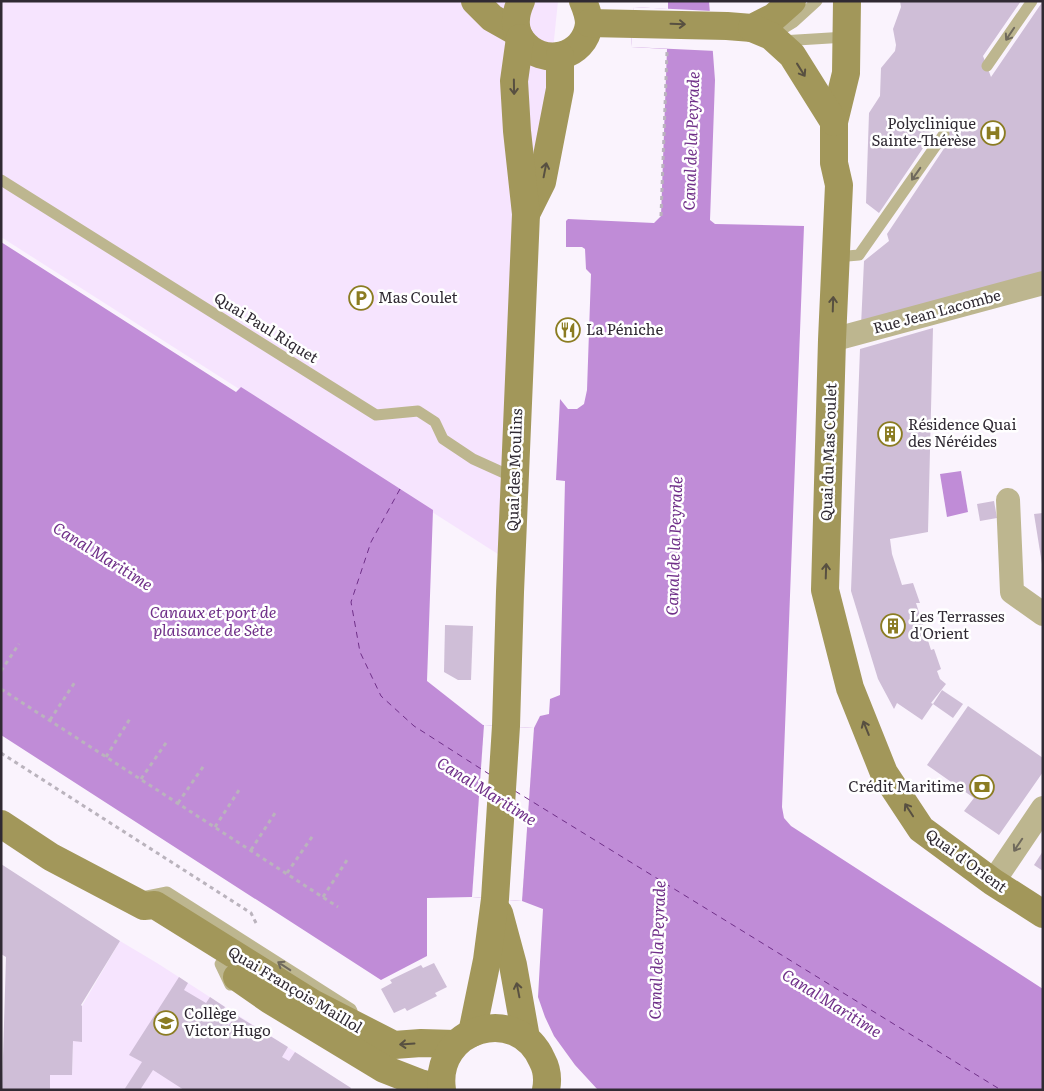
<svg xmlns="http://www.w3.org/2000/svg" width="1044" height="1091" viewBox="0 0 1044 1091" font-family="Literata,serif">
<style>
.built{fill:#f6e4fe}
.water{fill:#c08cd7}
.pier{fill:#faf3fd}
.lines{fill:none;stroke-linecap:round;stroke-linejoin:round}
.ferry{stroke:#703089;stroke-width:1;stroke-dasharray:6 5;stroke-linecap:butt}
.building{fill:#cfbed7}
.path{stroke:#bab3bd;stroke-width:3;stroke-dasharray:4 4;stroke-linecap:butt}
.lane{stroke:#bdb68f;stroke-width:11}
.street{stroke:#bdb68f;stroke-width:24}
.secondary{stroke:#a2975a;stroke-width:28}
.oneway{stroke:#585041}
.oneway2{stroke:#6f695c}
.labels{text-anchor:middle;stroke-width:5;stroke-linejoin:round;paint-order:stroke}
.poi-label{font-size:15px;fill:#302a33;stroke:#fff;text-anchor:start}
.street-label{font-size:15px;fill:#302a33;stroke:#fff}
.water-label{font-size:16px;font-style:italic;fill:#703089;stroke:#fff}
</style>
<rect width="100%" height="100%" fill="#faf3fd"/>
<g class="built">
<path d="M1,1H558L501,556L1,237Z"/>
<path d="M120,941L157,963L354,1090H50V1075H72L73,1041H82V1006Z"/>
</g>
<g class="water">
<path d="M668,1H709L715,80L710,220L715,224L804,226L782,807L784,818L791,826L1043,989V1090H598L575,1065L554,1036L545,1017L538,997L543,909L522,901L472,897L427,898V956L381,980L1,735V242L236,392L241,387L433,510L427,681L483,725L534,728L540,716L549,714L550,699L560,695L565,481L556,480L560,399L568,409H577L584,404L587,390L591,274L586,269L585,249L582,247H566V221L568,219L654,223L661,216L667,49L631,47L634,7L668,9Z"/>
<path d="M961,471L968,512L947,517L940,474Z"/>
</g>
<g class="pier">
<path d="M634,7L712,11L716,51L631,47Z"/>
<path d="M484,725L534,728L522,901L472,897Z"/>
</g>
<g class="lines">
<g class="ferry">
<path d="M400,489L371,542L351,602L360,652L381,696L414,726L489,774"/>
<path d="M515,791L1001,1090"/>
</g>
</g>
<g class="building">
<path d="M900,1H1021L983,56L991,77L1043,1V273L861,326L864,261L889,241L887,234L947,144L940,123L879,213L866,203L869,113L880,96L881,68L895,51L896,45L893,29L901,7Z"/>
<path d="M933,328L928,532L890,539L892,554L902,585L913,583L920,603H916L931,650L934,649L941,669L937,671L940,679L946,684L931,703L933,704L922,720L897,703L894,709L878,679L851,591L860,349Z"/>
<path d="M994,501L997,518L980,521L977,504Z"/>
<path d="M1043,513V564H1042L1034,514Z"/>
<path d="M445,625L473,626L471,680H458L444,672Z"/>
<path d="M942,690L963,704L953,718L933,704Z"/>
<path d="M968,706L1043,758V772L999,835L964,811L974,798L927,765Z"/>
<path d="M1043,851V871L1034,865Z"/>
<path d="M1,864L120,941L81,1005L82,1006V1042L73,1041L72,1075H50V1090H2L6,957L1,954Z"/>
<path d="M434,963L447,987L435,993L437,996L407,1011L405,1008L394,1013L381,989L392,983L390,980L421,965L423,968Z"/>
<path d="M179,977L188,983L184,990L206,1003L210,997L225,1007L218,1019L229,1025L236,1015L288,1047L282,1057L289,1061L295,1052L351,1088L350,1090H184L153,1070L140,1090H124L142,1062L129,1055Z"/>
</g>
<g class="lines">
<g class="path">
<path d="M661,216L667,52"/>
<path d="M1,671L19,644"/>
<path d="M1,689L338,907"/>
<path d="M50,720L75,682"/>
<path d="M1,753L251,913L257,925"/>
<path d="M106,757L131,717"/>
<path d="M141,779L168,740"/>
<path d="M178,803L205,764"/>
<path d="M215,827L241,787"/>
<path d="M251,850L277,810"/>
<path d="M287,873L314,834"/>
<path d="M323,897L349,857"/>
</g>
<g class="lane">
<path d="M771,36L794,22L817,1"/>
<path d="M781,41L846,37"/>
<path d="M987,66L1032,1"/>
<path d="M1,180L376,415L418,411L435,422L443,439L473,459L515,478"/>
<path d="M836,257L859,255L944,134"/>
<path d="M147,896L167,892L351,1009L352,1011"/>
<path d="M220,964L230,985"/>
</g>
<g class="street">
<path d="M832,340L1043,283"/>
<path d="M1008,500L1012,592L1043,614"/>
<path d="M993,882L1043,808"/>
</g>
<g class="secondary">
<path d="M475,1L492,18L517,32"/>
<path d="M521,1C515,14 513,29 522,41C542,68 585,58 589,24C589,16 586,8 583,1"/>
<path d="M847,1L846,73L834,122V163L839,185L832,340L825,590L850,688L884,773L921,829L993,882L1043,914"/>
<path d="M589,23L727,26L752,28L774,17L792,1"/>
<path d="M752,28L771,36L792,55L834,122"/>
<path d="M526,214L542,182L560,89V56"/>
<path d="M1,824L51,857L144,906L155,905L312,1003L394,1045L421,1043L455,1044"/>
<path d="M499,913L513,965L526,1038"/>
<path d="M237,977L270,1000L384,1069L420,1083L441,1088"/>
<path d="M472,1033L487,960L495,899L506,726L510,592L526,214L517,131L514,81L520,38"/>
<path d="M442,1090C433,1028 517,1003 542,1060C547,1069 548,1080 546,1090"/>
</g>
</g>
<defs><path id="oneway-shaft" d="M-6 0H5M1.5-3L5.5 0L1.5 3" fill="none" stroke-width="1.6" stroke-linecap="round" stroke-linejoin="round" transform="scale(1.25)"/></defs>
<g class="oneway">
<use href="#oneway-shaft" transform="translate(678 24) rotate(2)"/>
<use href="#oneway-shaft" transform="translate(801 70) rotate(58)"/>
<use href="#oneway-shaft" transform="translate(514 87) rotate(89)"/>
<use href="#oneway-shaft" transform="translate(545 170) rotate(-79)"/>
<use href="#oneway-shaft" transform="translate(833 304) rotate(-88)"/>
<use href="#oneway-shaft" transform="translate(826 571) rotate(-88)"/>
<use href="#oneway-shaft" transform="translate(866 728) rotate(-112)"/>
<use href="#oneway-shaft" transform="translate(909 810) rotate(-123)"/>
<use href="#oneway-shaft" transform="translate(518 990) rotate(-101)"/>
<use href="#oneway-shaft" transform="translate(407 1044) rotate(176)"/>
</g>
<g class="oneway2">
<use href="#oneway-shaft" transform="translate(1010 34) rotate(124)"/>
<use href="#oneway-shaft" transform="translate(916 174) rotate(125)"/>
<use href="#oneway-shaft" transform="translate(1018 845) rotate(124)"/>
<use href="#oneway-shaft" transform="translate(284 966) rotate(-147)"/>
</g>
<defs>
<g id="hospital-ring" transform="scale(1.25)"><circle r="9.5" fill="#fff" stroke="#8b7c22" stroke-width="1.5"/><path d="M-5-5h3v3.5h4V-5h3V5h-3V1.5h-4V5h-3Z" fill="#8b7c22"/></g>
<g id="parking-ring" transform="scale(1.25)"><circle r="9.5" fill="#fff" stroke="#8b7c22" stroke-width="1.5"/><path d="M-3.5-5.5H1a3.5 3.5 0 0 1 0 7H-1V5.5H-3.5ZM-1-3.4V-.6H.8a1.4 1.4 0 0 0 0-2.8Z" fill="#8b7c22"/></g>
<g id="restaurant-ring" transform="scale(1.25)"><circle r="9.5" fill="#fff" stroke="#8b7c22" stroke-width="1.5"/><path d="M-5-6h1v4h1v-4h1v4h1v-4h1v5L-1.5 .5V6h-2V.5L-5-1ZM5-6V6H3V1.5H1.5Q1.5-4 5-6Z" fill="#8b7c22"/></g>
<g id="building-ring" transform="scale(1.25)"><circle r="9.5" fill="#fff" stroke="#8b7c22" stroke-width="1.5"/><path d="M-4-6H4V6H1V3H-1V6H-4ZM-2.5-4.3h1.7v1.8h-1.7ZM.8-4.3h1.7v1.8H.8ZM-2.5-1h1.7V.8h-1.7ZM.8-1h1.7V.8H.8Z" fill="#8b7c22"/></g>
<g id="bank-ring" transform="scale(1.25)"><circle r="9.5" fill="#fff" stroke="#8b7c22" stroke-width="1.5"/><path d="M-6-4H6V4H-6ZM0-2.3a2.3 2.3 0 1 0 0 4.6a2.3 2.3 0 1 0 0-4.6Z" fill="#8b7c22"/></g>
<g id="school-ring" transform="scale(1.25)"><circle r="9.5" fill="#fff" stroke="#8b7c22" stroke-width="1.5"/><path d="M0-5L7-2L0 1L-7-2ZM-4 1L0 2.5L4 1V4Q0 6-4 4Z" fill="#8b7c22"/></g>
</defs>
<g fill-rule="evenodd">
<use href="#hospital-ring" x="993" y="133"/>
<use href="#parking-ring" x="361" y="298"/>
<use href="#restaurant-ring" x="568" y="330"/>
<use href="#building-ring" x="890" y="434"/>
<use href="#building-ring" x="893" y="626"/>
<use href="#bank-ring" x="982" y="787"/>
<use href="#school-ring" x="166" y="1023"/>
</g>
<g class="labels">
<g class="poi-label">
<text x="976" y="129" text-anchor="end">Polyclinique<tspan x="976" dy="17">Sainte-Thérèse</tspan></text>
<text x="378" y="303">Mas Coulet</text>
<text x="586" y="335">La Péniche</text>
<text x="908" y="430">Résidence Quai<tspan x="908" dy="17">des Néréides</tspan></text>
<text x="910" y="622">Les Terrasses<tspan x="910" dy="17">d'Orient</tspan></text>
<text x="964" y="792" text-anchor="end">Crédit Maritime</text>
<text x="184" y="1019">Collège<tspan x="184" dy="17">Victor Hugo</tspan></text>
</g>
<g class="street-label">
<text transform="translate(937 312) rotate(-15)" y="5">Rue Jean Lacombe</text>
<text transform="translate(266 328) rotate(32)" y="5">Quai Paul Riquet</text>
<text transform="translate(829 452) rotate(-88)" y="5">Quai du Mas Coulet</text>
<text transform="translate(515 470) rotate(-88)" y="5">Quai des Moulins</text>
<text transform="translate(966 861) rotate(36)" y="5">Quai d'Orient</text>
<text transform="translate(295 990) rotate(31)" y="5">Quai François Maillol</text>
</g>
<g class="water-label">
<text transform="translate(691 141) rotate(-88)" y="6">Canal de la Peyrade</text>
<text transform="translate(674 546) rotate(-88)" y="6">Canal de la Peyrade</text>
<text transform="translate(103 556) rotate(32)" y="6">Canal Maritime</text>
<text x="213" y="618">Canaux et port de<tspan x="213" dy="18">plaisance de Sète</tspan></text>
<text transform="translate(487 791) rotate(32)" y="6">Canal Maritime</text>
<text transform="translate(657 950) rotate(-88)" y="6">Canal de la Peyrade</text>
<text transform="translate(832 1003) rotate(32)" y="6">Canal Maritime</text>
</g>
</g>
<rect width="1044" height="1091" fill="none" stroke="#302a33" stroke-width="5"/>
</svg>
